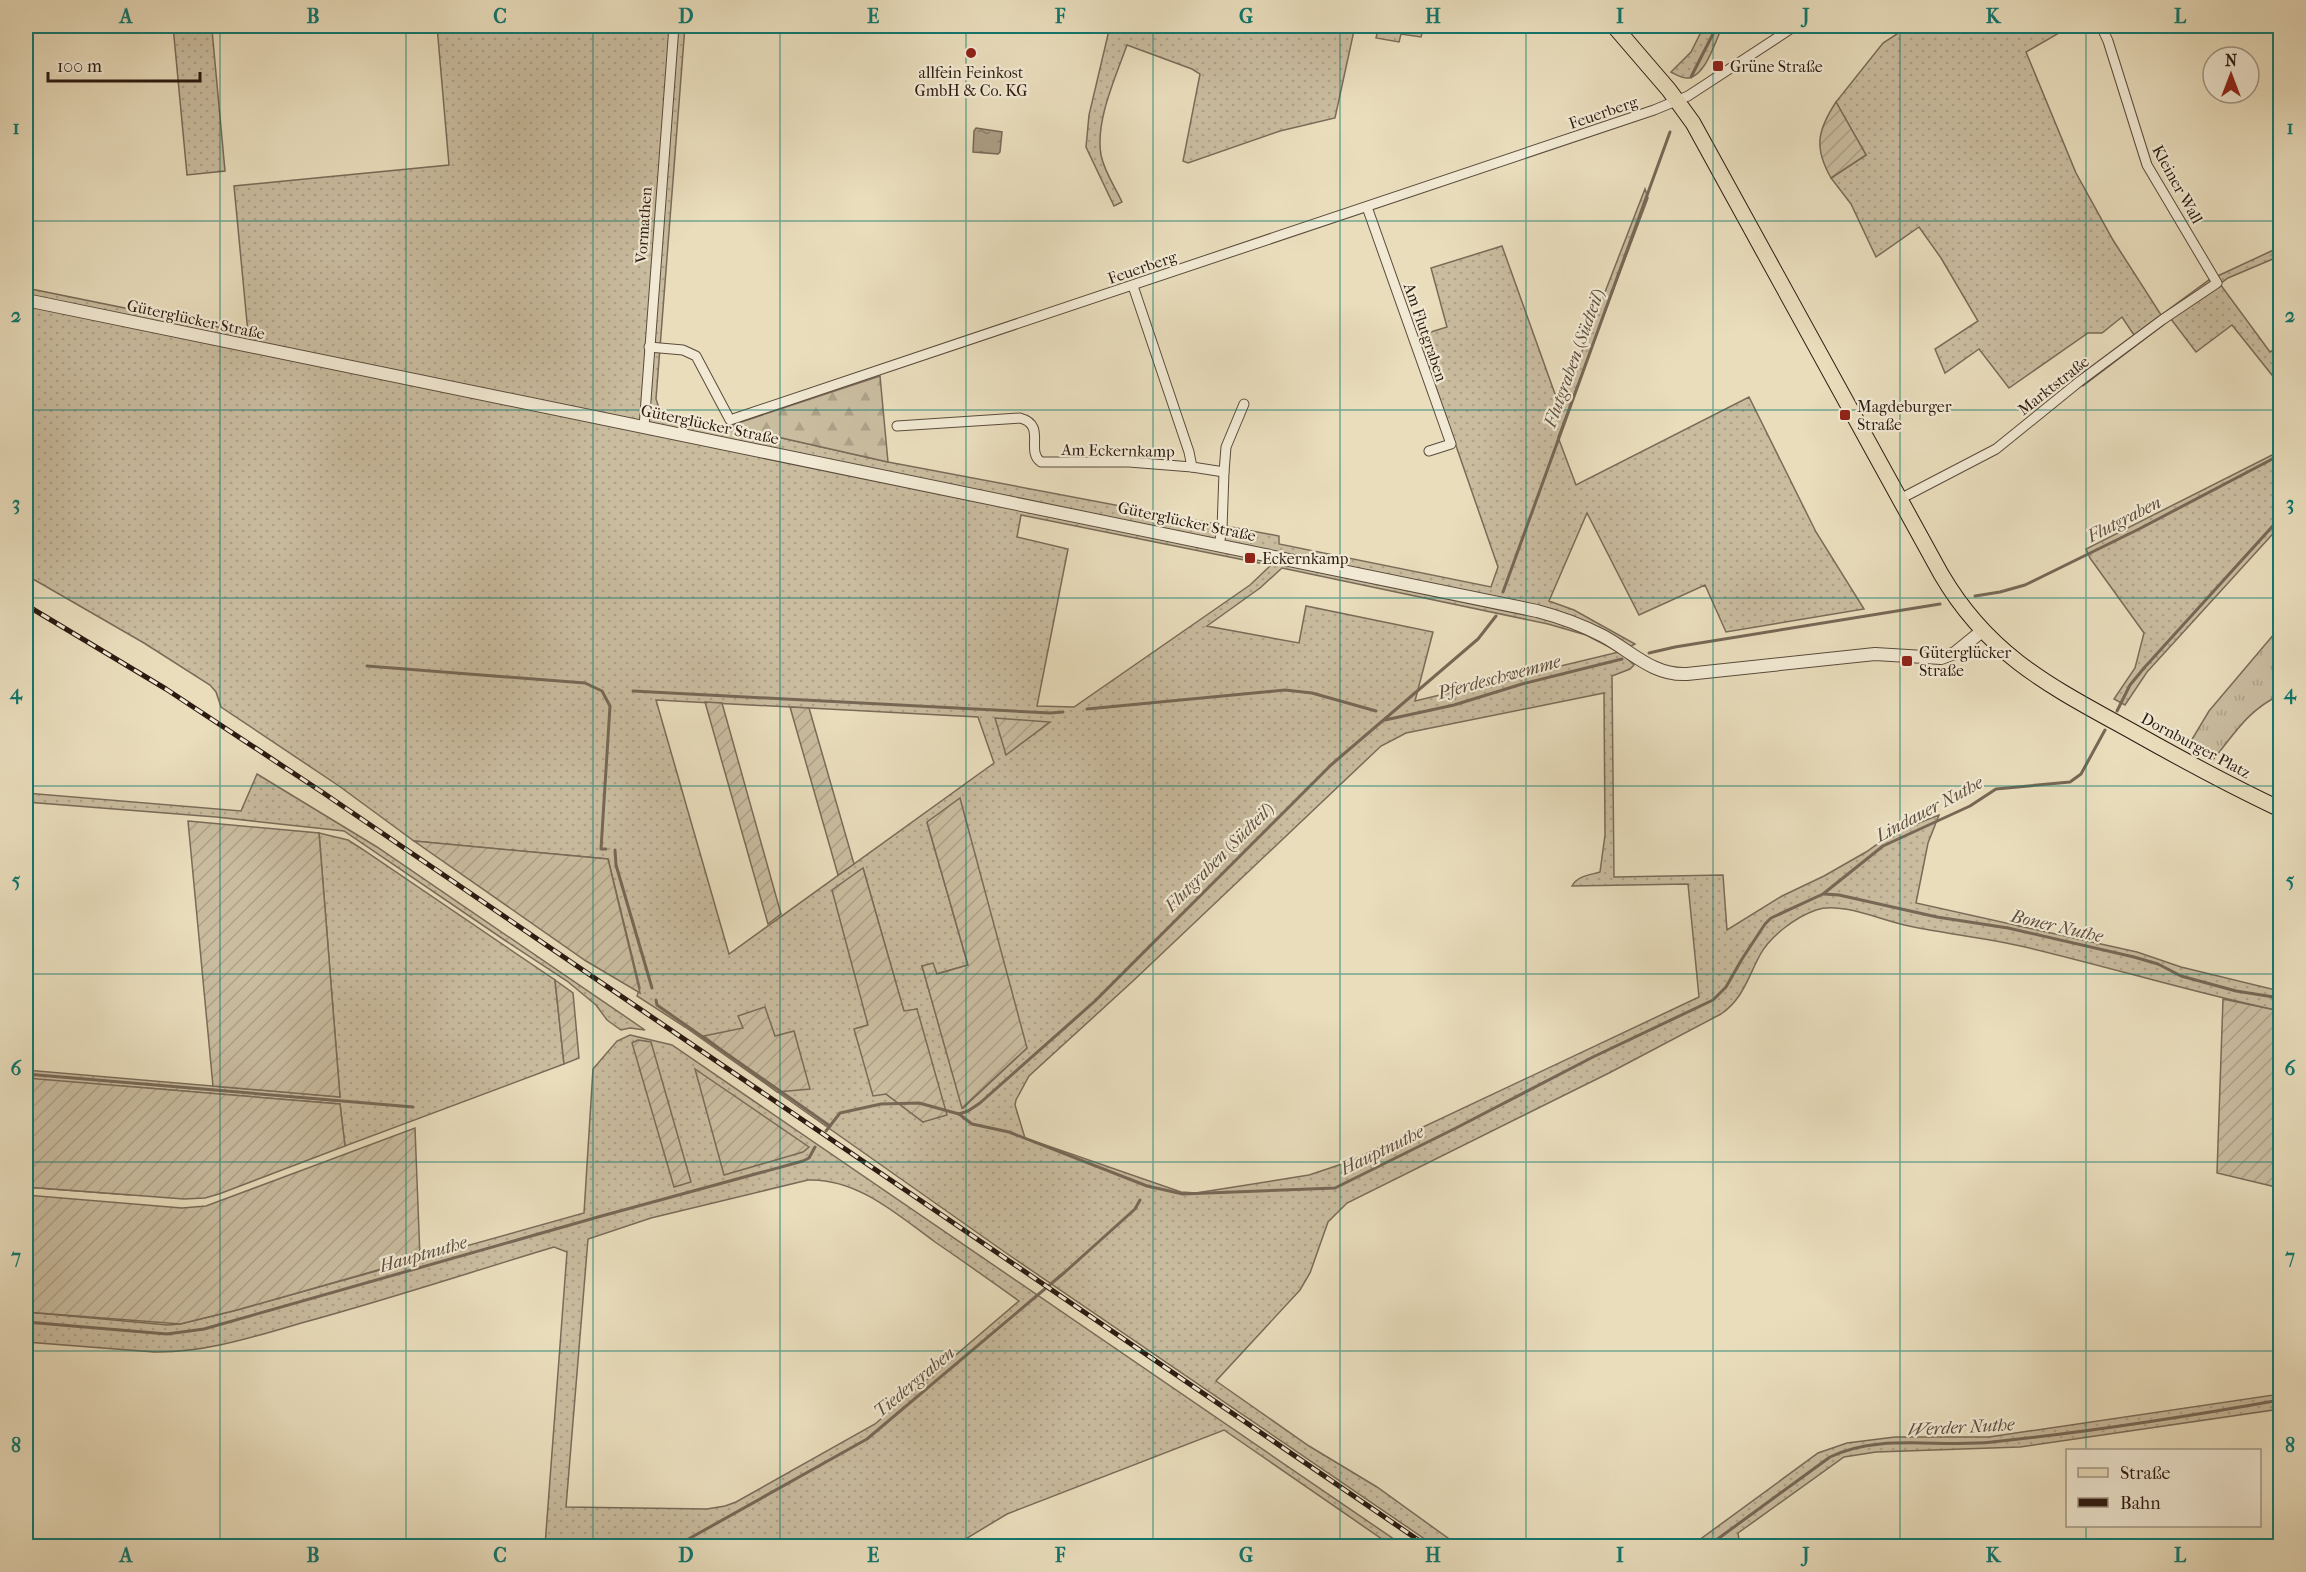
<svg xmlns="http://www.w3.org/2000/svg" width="2306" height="1572" viewBox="0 0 2306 1572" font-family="'IM FELL French Canon',serif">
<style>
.grass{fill:url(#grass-dots);stroke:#7a6b58;stroke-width:1.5;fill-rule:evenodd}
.forest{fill:url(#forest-firs);stroke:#7a6b58;stroke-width:1.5}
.park{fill:url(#park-tufts);stroke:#7a6b58;stroke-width:1.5}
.garden{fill:url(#garden-furrows);stroke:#7a6b58;stroke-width:1.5}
.water{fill:url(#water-ripples);stroke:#776755;stroke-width:1.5}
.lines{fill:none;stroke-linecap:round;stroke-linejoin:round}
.stream{stroke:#776755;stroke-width:3}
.minor-casing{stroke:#5b4b3c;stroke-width:11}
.tertiary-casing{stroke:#5b4b3c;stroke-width:14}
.primary-casing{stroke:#2c1a11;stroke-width:17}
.minor{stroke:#f1e9d3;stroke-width:9}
.tertiary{stroke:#f1e9d3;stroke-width:12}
.primary{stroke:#e9ddbc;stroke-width:15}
.rail-casing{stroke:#2c1a11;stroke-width:5}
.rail{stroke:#f1e9d3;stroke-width:3;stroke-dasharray:9;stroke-linecap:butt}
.grid{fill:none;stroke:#0f766e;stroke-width:1.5;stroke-opacity:0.55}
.poi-dot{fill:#8f2418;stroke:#f1e9d3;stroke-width:2}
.labels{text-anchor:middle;stroke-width:4.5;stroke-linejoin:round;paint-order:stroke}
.poi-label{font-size:16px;fill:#2c1a11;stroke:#f1e9d3;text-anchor:start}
.street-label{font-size:16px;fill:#2c1a11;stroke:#f1e9d3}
.water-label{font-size:18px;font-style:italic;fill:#5e4e3e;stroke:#f1e9d3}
.neatline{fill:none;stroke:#0f766e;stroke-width:2}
.grid-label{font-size:20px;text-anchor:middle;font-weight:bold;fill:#0f766e}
</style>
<defs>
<pattern id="grass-dots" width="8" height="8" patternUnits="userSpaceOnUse" patternTransform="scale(1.5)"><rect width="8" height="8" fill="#c9bc9f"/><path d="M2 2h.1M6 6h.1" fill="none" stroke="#ada188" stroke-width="1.8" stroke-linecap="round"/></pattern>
<pattern id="forest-firs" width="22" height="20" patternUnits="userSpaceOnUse" patternTransform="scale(1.5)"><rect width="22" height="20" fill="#c9bc9f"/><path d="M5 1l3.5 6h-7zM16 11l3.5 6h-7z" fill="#ada188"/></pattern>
<pattern id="park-tufts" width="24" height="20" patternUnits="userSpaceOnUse" patternTransform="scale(1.5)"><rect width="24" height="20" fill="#c9bc9f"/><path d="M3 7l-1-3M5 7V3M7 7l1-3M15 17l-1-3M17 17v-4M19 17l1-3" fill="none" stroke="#ada188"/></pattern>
<pattern id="garden-furrows" width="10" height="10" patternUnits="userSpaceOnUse" patternTransform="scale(1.5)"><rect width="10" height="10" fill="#c9bc9f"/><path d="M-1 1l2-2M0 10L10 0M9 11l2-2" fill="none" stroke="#ada188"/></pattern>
<pattern id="water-ripples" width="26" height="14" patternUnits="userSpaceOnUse" patternTransform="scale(1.5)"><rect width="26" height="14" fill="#a99b82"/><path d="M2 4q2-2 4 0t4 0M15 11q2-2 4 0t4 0" fill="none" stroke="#8a7e69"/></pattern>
</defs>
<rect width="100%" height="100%" fill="#e9ddbc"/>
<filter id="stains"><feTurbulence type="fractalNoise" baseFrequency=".00333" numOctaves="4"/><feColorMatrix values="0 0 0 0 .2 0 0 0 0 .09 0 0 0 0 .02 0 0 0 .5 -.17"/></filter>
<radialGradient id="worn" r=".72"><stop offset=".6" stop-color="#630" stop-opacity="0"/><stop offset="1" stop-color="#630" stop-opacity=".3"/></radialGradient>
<g class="grass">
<path d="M173,26H271V27L212,30L225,171L187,175Z"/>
<path d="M437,26H685L656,399L661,414L729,426L888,462L1279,536V544L1491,587L1498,567L1418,336L1447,327L1431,268L1502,246L1560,408L1645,189L1648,198L1558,437L1576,485L1749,397L1816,532L1864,609L1726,632L1705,585L1639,615L1587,513L1549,601L1574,610L1635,644L1620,652L1634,665L1630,669L1612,676L1614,877L1723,875L1727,930L1782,896L1824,876L1866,852L1893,833L1939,815L1928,843L1916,903L2137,952L2181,967L2280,991V1011C2194,993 2110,967 2025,947C1986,938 1947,934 1909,926C1883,921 1840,901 1816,910C1796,917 1770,936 1760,955C1748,977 1743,999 1721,1014L1609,1073L1347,1203L1328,1222L1310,1273L1300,1290L1216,1381L1309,1446L1377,1487L1459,1546H1435L1009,1255L685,1027L637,996L640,988L608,859L414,841L339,786L221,707L216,692L210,685L144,643L26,575V288L248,333L234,186L449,165ZM1021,515L1269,565L1270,566L1250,585L1074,707L1037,706L1068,549L1017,537ZM1282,568L1548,624L1586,635L1619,652L1415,701L1433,632L1306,606L1299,643L1207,626L1260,588ZM1604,693L1605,835L1600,872C1590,875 1577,876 1572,886L1688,884L1699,997L1351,1161L1309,1175L1196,1193L1181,1192L1025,1138L1015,1105L1016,1100L1029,1076L1133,981L1381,746L1406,733ZM656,700L978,717L994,763L729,954ZM927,822L1027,1048L963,1108L922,966L936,974L968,965ZM863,868L904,1012L917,1009L923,1122L886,1094L855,1029L868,1025Z"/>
<path d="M1110,26H1355L1335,118L1280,131L1188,163L1183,161L1200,74L1192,69L1127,45C1116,76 1095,121 1101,155C1104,171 1115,187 1122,202L1114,206L1086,147L1089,115Z"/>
<path d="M1379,26H1449L1448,29L1424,26L1421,37L1401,34L1399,42L1376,38Z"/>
<path d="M1704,26H1723C1715,40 1707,74 1689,78C1683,79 1677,75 1671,72L1691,52Z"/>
<path d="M1909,26H2071L2026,52L2076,173L2113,240L2161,315L2209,280L2280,247V256L2228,278L2220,284L2270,352L2280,346V385L2232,325L2196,352L2171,319L2083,386L2078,377L2134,335L2122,317L2102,333H2088L2009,388L1979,349L1945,373L1935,349L1978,321L1941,258L1919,227L1876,257L1851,204L1831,178L1866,155L1836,102L1883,43Z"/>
<path d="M2280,451V526L2147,672L2125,705L2114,699L2135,668L2144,633L2090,558L2086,549Z"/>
<path d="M257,774L377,847L645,1030L630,1028L621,1030L607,1020L596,1005L567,981L506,941L344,831L216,817L26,802V793L241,811Z"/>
<path d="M319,833L348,840L362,849L555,980L564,1064L345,1146L340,1104L122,1086L130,1195L26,1187V1070L340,1097Z"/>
<path d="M630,1035L672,1045L1404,1546H1392L1224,1430L1007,1514L954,1546H545L567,1252L554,1247C471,1272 389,1299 305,1322C256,1336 206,1353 154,1352L26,1342V1312L168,1325L180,1324L237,1310L584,1213L593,1069L617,1041ZM808,1180C857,1178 898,1215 935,1242C963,1261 991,1281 1019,1301L875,1424L736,1502L725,1506L707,1509L566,1507L588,1239L651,1218Z"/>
<path d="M2280,1394V1409L2020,1447L1876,1452L1844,1457L1738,1533L1740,1546H1691L1818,1453L1847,1443L1895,1437H1989Z"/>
</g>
<path class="forest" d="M880,376L888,462L729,426Z"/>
<path class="park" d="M2280,627V695C2248,710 2235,733 2213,760L2188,746L2209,711Z"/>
<g class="garden">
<path d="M1836,102L1866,155L1831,178C1814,148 1817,131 1836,102Z"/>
<path d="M705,702L722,703L781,914L768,924Z"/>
<path d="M790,707L809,708L854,864L838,875Z"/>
<path d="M995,718L1050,722L1006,755Z"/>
<path d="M960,798L1027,1048L962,1108L922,966L933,963L937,974L968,965L927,822Z"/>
<path d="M188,821L319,833L340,1097L213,1086Z"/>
<path d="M414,841L608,859L640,993L586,961Z"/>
<path d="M863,868L904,1011L917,1009L947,1115L923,1122L886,1094L873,1096L854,1029L868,1025L832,890Z"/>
<path d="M555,980L573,993L579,1058L564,1064Z"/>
<path d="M2223,999L2280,1011V1188L2217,1173Z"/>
<path d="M765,1007L775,1036L794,1031L810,1089L777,1092L704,1036L743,1028L738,1016Z"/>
<path d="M638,1040L651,1042L691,1182L674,1187L632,1043Z"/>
<path d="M695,1069L809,1147L803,1152L724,1175Z"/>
<path d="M26,1078L340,1104L345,1146L219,1194L205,1198L184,1199L26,1187Z"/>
<path d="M415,1128L420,1258L237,1310L180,1324L26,1312V1195L182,1208L206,1206Z"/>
</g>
<path class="water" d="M976,128L1002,132L1000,152L998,154L973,152L974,131Z"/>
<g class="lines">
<g class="stream">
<path d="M1691,77L1717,26"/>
<path d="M1503,592L1670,132"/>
<path d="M1975,596L2000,592L2025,585L2139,529L2280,455"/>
<path d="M1649,653L1675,647L1940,604"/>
<path d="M367,666L585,683L602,691L610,706L601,849H606"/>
<path d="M633,691L1050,713L1063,712"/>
<path d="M1087,709L1285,690L1312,693L1376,711"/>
<path d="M2117,711L2130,685L2144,668L2280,518"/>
<path d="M1385,720L1454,705L1522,684L1622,659"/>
<path d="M615,850L616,865L652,988"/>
<path d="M1824,894L1839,895L1937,917L2008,928L2134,957L2158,964L2181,976L2236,991L2280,998"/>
<path d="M656,1000L657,1005L830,1126"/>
<path d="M26,1074L413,1107"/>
<path d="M959,1114L968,1111L980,1103L1095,1001L1331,765L1478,639L1496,616"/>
<path d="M826,1131L840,1113L881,1104L919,1103L959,1114L972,1124L1009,1132L1147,1186L1183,1194L1335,1188L1456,1128L1593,1057L1713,1000L1726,987L1742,959L1765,924L1771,918L1823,894L1883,846L1970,806L1996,789L2070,782L2081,774L2105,730"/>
<path d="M26,1322L167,1334L204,1329L598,1217L803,1161L809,1158L815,1147"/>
<path d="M676,1546L867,1439L1065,1272L1135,1209L1140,1200"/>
<path d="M1708,1546L1830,1457C1879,1433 1938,1448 1992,1442C2088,1432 2185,1417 2280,1400"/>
</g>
<g class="minor-casing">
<g id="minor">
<path d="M1367,207L1451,444L1429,451"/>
<path d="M1133,286L1189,452L1192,467L1224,472L1222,529L1219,545"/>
<path d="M649,347L683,350L696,356L730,420L1654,110L1688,96L1795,26"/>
<path d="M897,426L1020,418C1047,425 1025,451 1041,462H1129L1192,467"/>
<path d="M644,427L674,26"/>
<path d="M1224,472L1226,447L1244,404"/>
<path d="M1900,499L1996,449L2080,381L2162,320L2217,283L2147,165L2108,41L2101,26"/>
</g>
</g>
<g class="tertiary-casing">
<path id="tertiary" d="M26,300L1537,611C1560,617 1582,625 1603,636C1631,651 1653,676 1687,674L1875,654L1941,658L1955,653L1982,631"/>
</g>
<g class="primary-casing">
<path id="primary" d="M1614,26L1669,90L1693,123L1941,574C1990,658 2054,688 2135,733C2183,760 2231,786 2280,809"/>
</g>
<use href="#minor" class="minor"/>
<use href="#tertiary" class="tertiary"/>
<use href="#primary" class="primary"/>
<g class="rail-casing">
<path id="rail" d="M26,605L166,689L322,792L1427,1546"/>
</g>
<use href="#rail" class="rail"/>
</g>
<path class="grid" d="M220,26V1546M406,26V1546M593,26V1546M780,26V1546M966,26V1546M1153,26V1546M1340,26V1546M1526,26V1546M1713,26V1546M1900,26V1546M2086,26V1450M26,221H2280M26,410H2280M26,598H2280M26,786H2280M26,974H2280M26,1162H2280M26,1351H2280M2086,1526V1546"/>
<g class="poi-dot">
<circle cx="971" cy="53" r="6"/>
<rect x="1712" y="60" width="12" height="12" rx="3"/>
<rect x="1839" y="409" width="12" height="12" rx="3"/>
<rect x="1244" y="552" width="12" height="12" rx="3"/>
<rect x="1901" y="655" width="12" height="12" rx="3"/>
</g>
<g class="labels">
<g class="poi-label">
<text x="1730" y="72">Grüne Straße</text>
<text x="971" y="78" text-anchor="middle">allfein Feinkost<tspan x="971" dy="18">GmbH &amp; Co. KG</tspan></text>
<text x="1857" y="412">Magdeburger<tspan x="1857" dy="18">Straße</tspan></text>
<text x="1262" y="564">Eckernkamp</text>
<text x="1919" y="658">Güterglücker<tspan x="1919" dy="18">Straße</tspan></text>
</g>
<g class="street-label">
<text transform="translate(1603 112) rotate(-19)" y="6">Feuerberg</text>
<text transform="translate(2178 184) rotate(61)" y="6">Kleiner Wall</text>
<text transform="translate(643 225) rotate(-86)" y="6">Vormathen</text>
<text transform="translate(1142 267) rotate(-19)" y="6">Feuerberg</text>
<text transform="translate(196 319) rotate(12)" y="6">Güterglücker Straße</text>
<text transform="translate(1426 332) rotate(71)" y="6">Am Flutgraben</text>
<text transform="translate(2053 385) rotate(-38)" y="6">Marktstraße</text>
<text transform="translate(710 424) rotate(12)" y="6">Güterglücker Straße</text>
<text transform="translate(1118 450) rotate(1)" y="6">Am Eckernkamp</text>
<text transform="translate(1187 521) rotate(12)" y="6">Güterglücker Straße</text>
<text transform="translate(2196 745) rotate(28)" y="6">Dornburger Platz</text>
</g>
<g class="water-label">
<text transform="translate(1574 358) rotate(-70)" y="6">Flutgraben (Südteil)</text>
<text transform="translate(2124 519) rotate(-27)" y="6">Flutgraben</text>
<text transform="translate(1499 677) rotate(-15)" y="6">Pferdeschwemme</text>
<text transform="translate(1929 809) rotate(-28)" y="6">Lindauer Nuthe</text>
<text transform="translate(1219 857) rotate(-45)" y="6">Flutgraben (Südteil)</text>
<text transform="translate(2057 926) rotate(13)" y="6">Boner Nuthe</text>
<text transform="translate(1382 1150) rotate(-26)" y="6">Hauptnuthe</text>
<text transform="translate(423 1254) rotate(-16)" y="6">Hauptnuthe</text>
<text transform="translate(914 1382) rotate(-40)" y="6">Tiedergraben</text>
<text transform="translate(1961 1427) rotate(-3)" y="6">Werder Nuthe</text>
</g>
</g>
<rect width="2306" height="1572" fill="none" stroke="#e9ddbc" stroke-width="66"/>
<rect x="2066" y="1449" width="195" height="78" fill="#f1e9d3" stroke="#a29685" stroke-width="1.5"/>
<rect x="2078" y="1468" width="30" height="9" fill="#e9ddbc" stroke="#a29685" stroke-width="1.5"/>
<text x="2120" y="1479" font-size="18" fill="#2c1a11">Straße</text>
<rect x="2078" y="1498" width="30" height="9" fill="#2c1a11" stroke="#a29685" stroke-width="1.5"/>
<text x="2120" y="1509" font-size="18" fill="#2c1a11">Bahn</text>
<g transform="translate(2231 75)"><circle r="28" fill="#f1e9d3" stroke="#a29685" stroke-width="1.5"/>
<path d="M0-4.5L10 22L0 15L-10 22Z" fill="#8f2418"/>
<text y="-9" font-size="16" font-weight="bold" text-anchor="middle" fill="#2c1a11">N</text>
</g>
<path d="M48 72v9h152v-9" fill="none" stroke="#2c1a11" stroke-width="3"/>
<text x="57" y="72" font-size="18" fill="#2c1a11" stroke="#f1e9d3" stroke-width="4.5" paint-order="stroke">100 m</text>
<rect x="33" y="33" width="2240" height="1506" class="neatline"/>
<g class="grid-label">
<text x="126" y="23">A</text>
<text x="313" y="23">B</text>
<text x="500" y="23">C</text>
<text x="686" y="23">D</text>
<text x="873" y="23">E</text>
<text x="1060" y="23">F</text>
<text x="1246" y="23">G</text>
<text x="1433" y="23">H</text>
<text x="1620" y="23">I</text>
<text x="1806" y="23">J</text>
<text x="1993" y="23">K</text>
<text x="2180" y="23">L</text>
<text x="16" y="134">1</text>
<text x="2290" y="134">1</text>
<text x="16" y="322">2</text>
<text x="2290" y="322">2</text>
<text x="16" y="510">3</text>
<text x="2290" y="510">3</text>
<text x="16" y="699">4</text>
<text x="2290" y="699">4</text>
<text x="16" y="887">5</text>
<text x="2290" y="887">5</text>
<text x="16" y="1075">6</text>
<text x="2290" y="1075">6</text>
<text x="16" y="1263">7</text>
<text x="2290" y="1263">7</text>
<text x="16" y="1452">8</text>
<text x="2290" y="1452">8</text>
<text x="126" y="1562">A</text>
<text x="313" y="1562">B</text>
<text x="500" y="1562">C</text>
<text x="686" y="1562">D</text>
<text x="873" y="1562">E</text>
<text x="1060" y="1562">F</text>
<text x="1246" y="1562">G</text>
<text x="1433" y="1562">H</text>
<text x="1620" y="1562">I</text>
<text x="1806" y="1562">J</text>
<text x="1993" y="1562">K</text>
<text x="2180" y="1562">L</text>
</g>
<rect width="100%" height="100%" filter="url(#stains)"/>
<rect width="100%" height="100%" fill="url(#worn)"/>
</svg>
